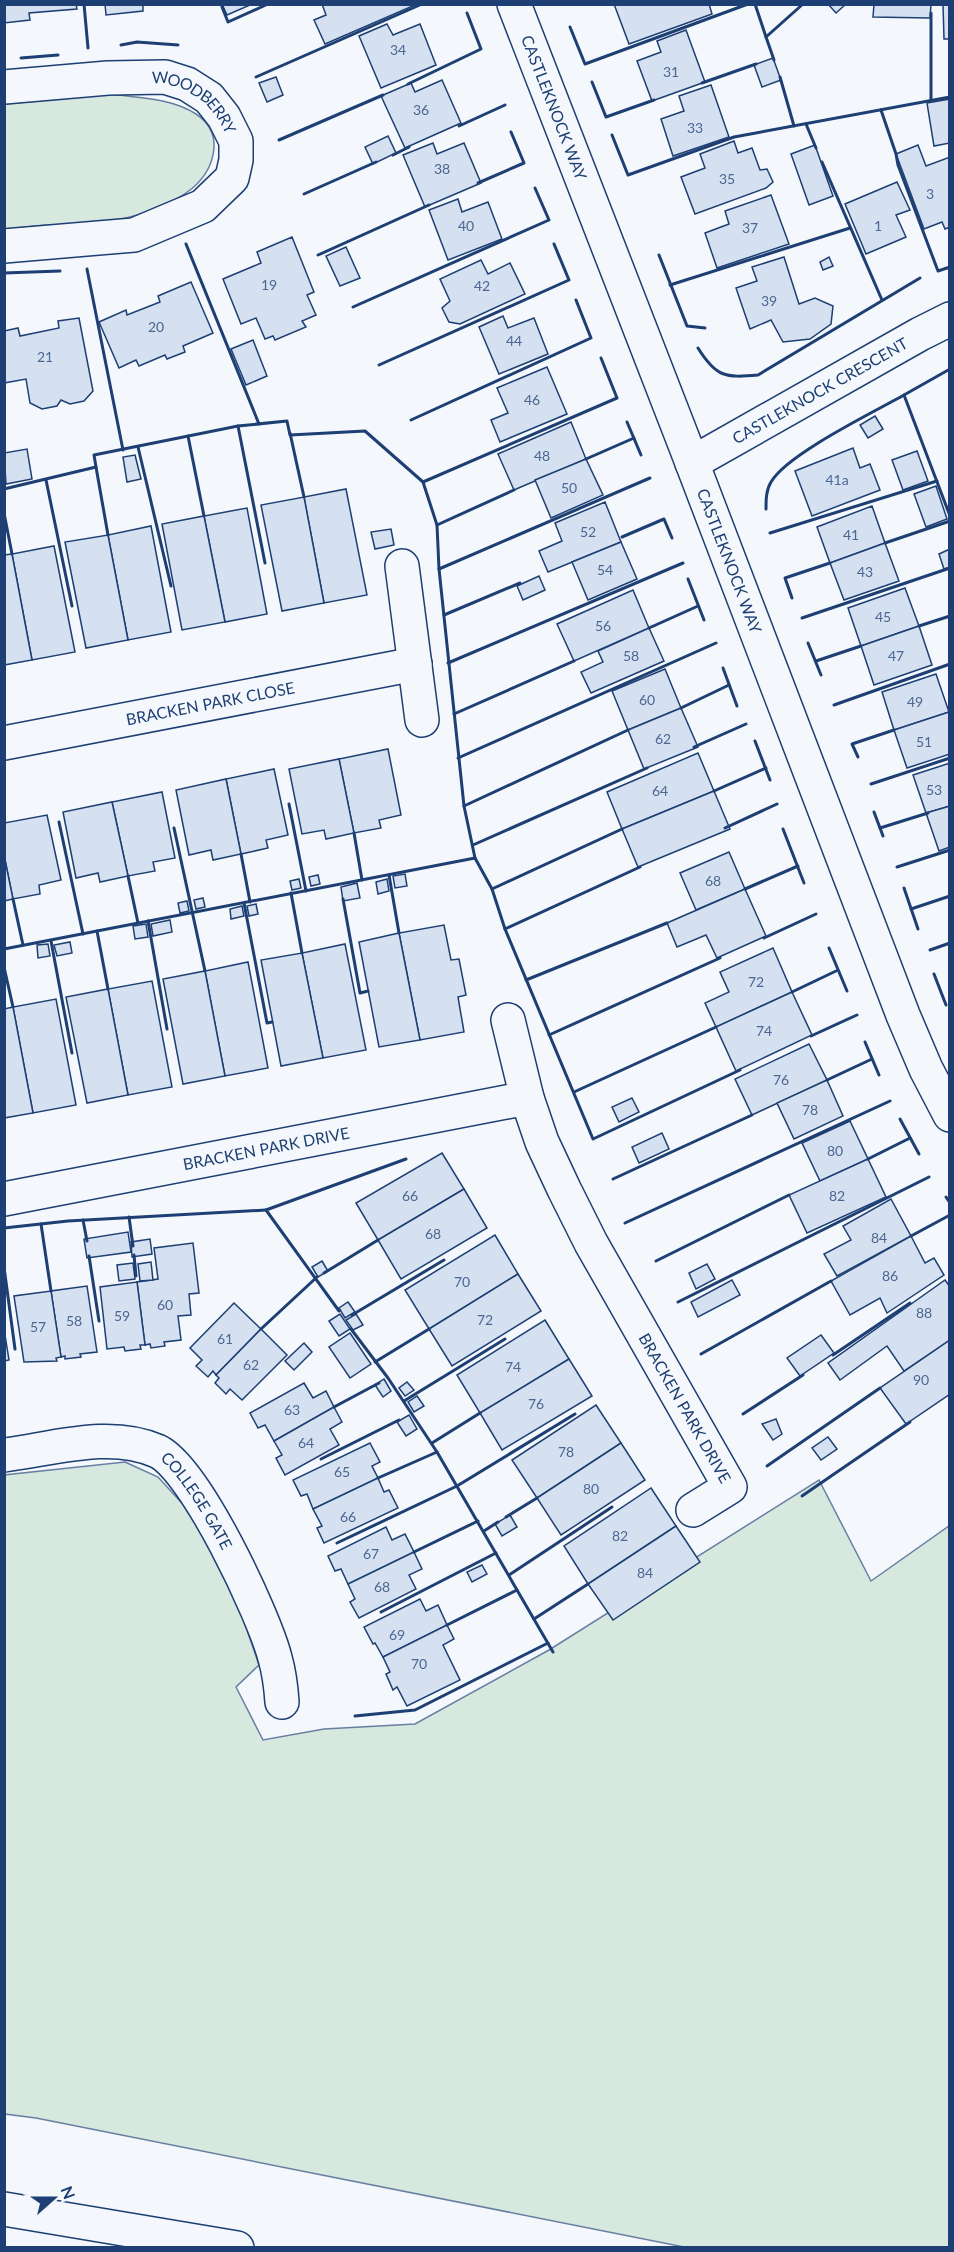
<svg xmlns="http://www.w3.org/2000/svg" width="954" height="2252" viewBox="0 0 954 2252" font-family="Lato,sans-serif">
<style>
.green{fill:#d7e8df;stroke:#687fa3;stroke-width:1.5}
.building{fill:#d5e0f0;stroke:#1d3f73;stroke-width:1.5}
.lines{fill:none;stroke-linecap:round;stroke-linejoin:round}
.street-casing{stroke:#1d3f73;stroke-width:36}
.highway-casing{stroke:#1d3f73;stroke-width:36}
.street{stroke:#f4f7fb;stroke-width:33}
.highway{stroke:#f4f7fb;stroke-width:33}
.wall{stroke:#1d3f73;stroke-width:3}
.labels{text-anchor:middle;stroke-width:4.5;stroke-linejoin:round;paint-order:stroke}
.number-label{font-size:14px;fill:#4b6792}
.street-label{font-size:16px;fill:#1d3f73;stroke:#f4f7fb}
</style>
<rect width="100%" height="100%" fill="#f4f7fb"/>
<g class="green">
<path d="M111,94C139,98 171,98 196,114C208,122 215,133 214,148C211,183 180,200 149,211C118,223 88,224 55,225C38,225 21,228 5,229V104Z"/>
<path d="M125,1462L158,1477L191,1513L237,1601L259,1665L236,1687L263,1740L324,1729L415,1724L549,1650L819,1480L871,1581L949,1526V2247H684L36,2118L5,2114L4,1475Z"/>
</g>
<g class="building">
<path d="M4,4H76L77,9L29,13L30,20L4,23Z"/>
<path d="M105,4H143V11L106,15Z"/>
<path d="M222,4H250V5L227,15Z"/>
<path d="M322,4H415V5L325,44L314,20L326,15Z"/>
<path d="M614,4H709L712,14L629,44Z"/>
<path d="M828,4H846L836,13Z"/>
<path d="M874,4H931L930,18L873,17Z"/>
<path d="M943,4H950V39H944Z"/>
<path d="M387,24L393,35L420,24L436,65L381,88L359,36Z"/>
<path d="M686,30L705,82L652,101L637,61L661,52L657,41Z"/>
<path d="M773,58L781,80L762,87L754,65Z"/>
<path d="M276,77L283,95L267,102L259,83Z"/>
<path d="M442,80L461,123L405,148L381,96L411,83L415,92Z"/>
<path d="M711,85L729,137L673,156L661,119L684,111L679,96Z"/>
<path d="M950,99V143L934,146L927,103Z"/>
<path d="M388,136L396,153L373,164L365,147Z"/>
<path d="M734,141L738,153L752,148L760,170L767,169L773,182L766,188L695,214L681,177L705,168L700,154Z"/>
<path d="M433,143L437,154L464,143L481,183L425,207L403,155Z"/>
<path d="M815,145L833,196L809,205L791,154Z"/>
<path d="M918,145L926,166L950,157V227L945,229L942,222L924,229L896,154Z"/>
<path d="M897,182L910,210L896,215L906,237L866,254L845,204Z"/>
<path d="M771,195L789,244L717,268L705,233L729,224L725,211Z"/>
<path d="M458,199L462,212L488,202L502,239L448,260L429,210Z"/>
<path d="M292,237L314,292L307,295L316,315L302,321L306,327L275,340L273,336L265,339L256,318L241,324L223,279L261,263L257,252Z"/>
<path d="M346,247L360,278L340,286L326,256Z"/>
<path d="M784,257L799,304L815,298L833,306L831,324L810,339L783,342L771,320L750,329L736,288L757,281L752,267Z"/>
<path d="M829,257L833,266L823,270L820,262Z"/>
<path d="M481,260L488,274L510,263L525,294L460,324L449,322L442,308L450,301L440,279Z"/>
<path d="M191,282L213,333L183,346L185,352L167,359L165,355L139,366L136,360L119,368L99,322L126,310L127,315L160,302L158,296Z"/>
<path d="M503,316L508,328L534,318L548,354L499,374L479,327Z"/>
<path d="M79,318L93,391L84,401L70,404L61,400L57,406L42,409L30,403L26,379L4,383V331L18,328L20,336L59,328L58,321Z"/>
<path d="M253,340L267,376L246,385L231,349Z"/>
<path d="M547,367L567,414L500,442L491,420L508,413L497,388Z"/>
<path d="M875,416L883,429L868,438L860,425Z"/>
<path d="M571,422L586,459L514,490L498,454Z"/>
<path d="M853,448L860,468L870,464L880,490L812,516L795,471Z"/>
<path d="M27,449L32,479L6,484L4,453Z"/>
<path d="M917,451L928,481L903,490L892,460Z"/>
<path d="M135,455L141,479L127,482L123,457Z"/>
<path d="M586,459L603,495L551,518L535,480Z"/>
<path d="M936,486L947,519L926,527L914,494Z"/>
<path d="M346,489L367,595L324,603L304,497Z"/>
<path d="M304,497L324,603L282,611L261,505Z"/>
<path d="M605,502L621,542L548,572L539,551L562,541L555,523Z"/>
<path d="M872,506L885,543L830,563L817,527Z"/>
<path d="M247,508L267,614L225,622L204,516Z"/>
<path d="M204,516L225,622L182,630L162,524Z"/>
<path d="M151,526L171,632L128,640L108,535Z"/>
<path d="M391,529L394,545L375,549L371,532Z"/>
<path d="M108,535L128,640L86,648L65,542Z"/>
<path d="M621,542L637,579L588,600L572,562Z"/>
<path d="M885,543L899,581L844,600L830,563Z"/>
<path d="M54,546L75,652L32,660L12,554Z"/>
<path d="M950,549V567L944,569L939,554Z"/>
<path d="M12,554L32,660L4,665V555Z"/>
<path d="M539,576L545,590L523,600L517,586Z"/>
<path d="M905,588L919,626L861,646L848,608Z"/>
<path d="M633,590L649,628L574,661L557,624Z"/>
<path d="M919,626L932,665L874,685L861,646Z"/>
<path d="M649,628L664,661L591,693L581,672L603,662L598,651Z"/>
<path d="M665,669L681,708L628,730L612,691Z"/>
<path d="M936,674L949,712L894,730L882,692Z"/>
<path d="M681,708L698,747L644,769L628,730Z"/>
<path d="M949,712L950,754L907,768L894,730Z"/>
<path d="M388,749L401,815L379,820L381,828L354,833L339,759Z"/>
<path d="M698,753L714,791L622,829L607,792Z"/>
<path d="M339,759L354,833L326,839L324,830L302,834L289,769Z"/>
<path d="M950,763V806L926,813L913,775Z"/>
<path d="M274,769L288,835L266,840L268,848L241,854L226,779Z"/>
<path d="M226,779L241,854L213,860L211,850L189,855L176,790Z"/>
<path d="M714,791L730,829L638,867L622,829Z"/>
<path d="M162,792L175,858L153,862L155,871L128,876L112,802Z"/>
<path d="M112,802L128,876L100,882L98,873L76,878L63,812Z"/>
<path d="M950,806V847L939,851L926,813Z"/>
<path d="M47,815L61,880L39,885L40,894L13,899L4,855V823Z"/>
<path d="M729,852L745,889L696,910L680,873Z"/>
<path d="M4,855L13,899L4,901Z"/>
<path d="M405,874L407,886L395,888L393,876Z"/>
<path d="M318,875L320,884L311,886L309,877Z"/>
<path d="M299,879L301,888L292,890L290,881Z"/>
<path d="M387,879L389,891L378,894L376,882Z"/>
<path d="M357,883L360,898L343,901L341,887Z"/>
<path d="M745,889L766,936L717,958L706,935L677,947L667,923Z"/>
<path d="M203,898L205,907L196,909L194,900Z"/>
<path d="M187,901L189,911L180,913L178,903Z"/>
<path d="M256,904L258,914L249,916L247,906Z"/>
<path d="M242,906L244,916L231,919L230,909Z"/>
<path d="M170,920L172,932L153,936L151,924Z"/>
<path d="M146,924L148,937L135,939L133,926Z"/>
<path d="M444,925L451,960L459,959L466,995L458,997L464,1032L420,1040L399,933Z"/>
<path d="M399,933L420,1040L379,1047L359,942Z"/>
<path d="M70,942L72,953L57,956L54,945Z"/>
<path d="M48,944L50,956L38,958L37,945Z"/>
<path d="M345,944L366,1050L323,1058L302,953Z"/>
<path d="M773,948L792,992L716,1027L705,1003L729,992L720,972Z"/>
<path d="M302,953L323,1058L281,1066L261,960Z"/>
<path d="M248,962L268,1068L225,1076L205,971Z"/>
<path d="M205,971L225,1076L183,1084L163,979Z"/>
<path d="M152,981L172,1087L128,1095L108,989Z"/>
<path d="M108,989L128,1095L87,1103L66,997Z"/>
<path d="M792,992L812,1035L736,1071L716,1027Z"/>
<path d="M56,999L76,1105L33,1113L13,1007Z"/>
<path d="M13,1007L33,1113L4,1118V1009Z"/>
<path d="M809,1044L827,1080L752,1115L735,1079Z"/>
<path d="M827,1080L843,1116L794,1139L777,1103Z"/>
<path d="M632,1098L639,1112L619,1122L612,1107Z"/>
<path d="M850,1121L868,1159L820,1181L802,1143Z"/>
<path d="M662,1133L669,1149L639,1163L632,1147Z"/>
<path d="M442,1153L464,1189L378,1240L356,1203Z"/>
<path d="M868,1159L886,1197L807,1233L789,1195Z"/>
<path d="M464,1189L487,1228L401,1279L378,1240Z"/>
<path d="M891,1199L911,1236L837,1276L824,1254L851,1240L843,1226Z"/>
<path d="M128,1232L131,1252L87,1258L84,1239Z"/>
<path d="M495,1235L518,1274L429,1329L405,1290Z"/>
<path d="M911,1236L925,1263L934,1258L944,1275L887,1313L880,1298L850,1315L831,1281Z"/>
<path d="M150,1239L152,1254L132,1257L131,1242Z"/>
<path d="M193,1243L199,1293L189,1294L191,1315L178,1316L181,1340L164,1342L165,1346L151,1348L150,1344L145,1345L137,1282L158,1279L154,1248Z"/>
<path d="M322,1261L328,1271L318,1277L312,1267Z"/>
<path d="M151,1262L153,1280L140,1281L138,1264Z"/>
<path d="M133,1263L135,1279L119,1281L117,1265Z"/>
<path d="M707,1264L715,1279L696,1289L689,1273Z"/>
<path d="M518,1274L541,1311L452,1366L429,1329Z"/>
<path d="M732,1280L740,1295L698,1317L691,1302Z"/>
<path d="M945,1280L950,1287V1340L904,1371L887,1346L840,1380L828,1363Z"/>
<path d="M137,1282L145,1345H140L141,1349L125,1351L124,1347L107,1349L100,1287Z"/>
<path d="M87,1286L97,1352L80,1354L81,1357L65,1359V1356L61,1357L51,1291Z"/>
<path d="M51,1291L61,1357L56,1358L57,1361L24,1362L14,1296Z"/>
<path d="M348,1302L355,1312L345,1318L339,1308Z"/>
<path d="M234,1303L261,1329L216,1375L213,1371L208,1377L196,1366L202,1360L190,1348Z"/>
<path d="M340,1314L350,1329L339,1336L329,1321Z"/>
<path d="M356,1314L363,1325L353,1330L346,1320Z"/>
<path d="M545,1320L569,1359L480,1413L457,1375Z"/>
<path d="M4,1329L9,1360L4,1361Z"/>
<path d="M261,1329L287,1355L242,1400L230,1389L226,1394L215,1383L219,1378L216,1375Z"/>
<path d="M350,1333L371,1364L350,1378L329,1347Z"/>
<path d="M821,1335L834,1353L800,1376L787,1358Z"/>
<path d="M950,1340V1394L906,1424L880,1388Z"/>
<path d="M304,1343L312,1352L294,1370L285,1361Z"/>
<path d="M569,1359L592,1396L502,1450L480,1413Z"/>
<path d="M384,1379L391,1391L383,1397L375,1385Z"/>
<path d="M407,1382L414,1390L405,1396L399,1388Z"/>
<path d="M304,1383L313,1398L326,1391L334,1407L274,1441L265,1425L258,1428L250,1413Z"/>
<path d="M417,1396L424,1406L414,1412L408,1402Z"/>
<path d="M596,1405L621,1443L537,1498L512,1460Z"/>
<path d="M334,1407L342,1422L330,1429L339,1445L285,1475L276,1458L282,1455L274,1441Z"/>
<path d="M409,1415L417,1429L406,1436L397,1422Z"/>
<path d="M776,1419L782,1434L773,1440L762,1424Z"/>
<path d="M828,1437L837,1449L821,1460L812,1448Z"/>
<path d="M370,1443L380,1462L372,1466L378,1478L313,1509L307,1494L301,1496L293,1480Z"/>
<path d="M621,1443L645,1480L561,1535L537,1498Z"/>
<path d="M378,1478L384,1492L389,1490L398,1508L324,1543L317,1528L322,1526L313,1509Z"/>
<path d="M651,1488L676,1526L588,1584L564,1546Z"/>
<path d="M510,1515L517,1527L502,1536L495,1524Z"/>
<path d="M676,1526L700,1562L613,1620L588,1584Z"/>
<path d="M386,1527L392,1540L405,1534L414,1552L348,1584L341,1569L335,1571L328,1556Z"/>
<path d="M414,1552L422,1569L409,1575L416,1589L359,1618L350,1602L355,1599L348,1584Z"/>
<path d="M482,1565L487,1574L472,1582L467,1572Z"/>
<path d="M420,1599L426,1611L438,1605L447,1625L383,1657L375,1643L373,1644L364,1627Z"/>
<path d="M447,1625L454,1639L443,1645L460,1680L407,1706L397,1687L393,1690L386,1674L390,1672L383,1657Z"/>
</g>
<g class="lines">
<g class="street-casing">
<g id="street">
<path id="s1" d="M514,4L686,447L903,1015L926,1069L950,1115"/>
<path id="s2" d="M4,87L108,78L165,77L187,84L209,98L224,117L236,141V160L232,178L203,206L134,235L4,246"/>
<path id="s3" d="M692,463L920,334L950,319"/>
<path d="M402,566L422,720"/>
<path id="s4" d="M4,743L415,664"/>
<path id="s5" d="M508,1020L527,1098L542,1142L564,1189L591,1243L730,1487L693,1510"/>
<path id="s6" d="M4,1199L527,1098"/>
<path id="s7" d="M4,1455C53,1449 110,1430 157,1451C195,1468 264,1615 275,1658C279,1672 281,1687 282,1702"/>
</g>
</g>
<g class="highway-casing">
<path id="highway" d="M4,2209L237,2248"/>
</g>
<use href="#street" class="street"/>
<use href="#highway" class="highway"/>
<g class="wall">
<path d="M84,4L88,48"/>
<path d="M755,4L766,37"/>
<path d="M222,7L228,22L268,4"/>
<path d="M931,13V101"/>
<path d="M570,27L585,64L748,4"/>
<path d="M121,45L137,42L178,45"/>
<path d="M21,58L58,55"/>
<path d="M774,60L766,37L803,4"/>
<path d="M256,77L422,4"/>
<path d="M780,77L794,126"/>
<path d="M592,82L606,117L654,100"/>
<path d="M702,83L756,64"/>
<path d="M408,84L481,49L467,13"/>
<path d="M881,110L896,154L898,165L938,271L950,267"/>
<path d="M806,124L816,148"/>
<path d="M459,126L505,105"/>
<path d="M612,135L628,175L734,137L950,97"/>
<path d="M279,140L383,95"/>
<path d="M393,155L409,147"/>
<path d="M822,162L882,300"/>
<path d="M478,183L524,163L511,132"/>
<path d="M304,194L376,162"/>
<path d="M186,244L259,424"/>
<path d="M318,255L429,205"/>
<path d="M659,255L687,326L705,328"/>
<path d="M87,269L123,450"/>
<path d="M4,273L60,271"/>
<path d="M670,285L850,228"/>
<path d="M353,307L549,220L535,188"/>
<path d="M698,348C716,377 725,378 758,375L920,278"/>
<path d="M379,365L569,280L554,244"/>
<path d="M904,395L950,369"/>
<path d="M411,420L591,338L576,300"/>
<path d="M627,422L641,455"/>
<path d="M238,426L265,563"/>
<path d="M290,433L304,497"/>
<path d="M188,436L204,516"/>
<path d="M138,447L171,586"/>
<path d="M586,459L634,438"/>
<path d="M96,467L108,535"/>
<path d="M46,480L72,606"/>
<path d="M423,482L617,398L601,358"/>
<path d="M4,489L96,467L94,455L238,426L287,421L290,435L365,431L423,482L437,525L439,569L464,806L475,858L492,889L622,829"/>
<path d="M766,509C766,500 766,490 771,482C787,454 874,412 904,395L950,516"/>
<path d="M4,513L12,554"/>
<path d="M437,525L514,490"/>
<path d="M770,533L937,481"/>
<path d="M622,537L664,519L672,538"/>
<path d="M885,543L950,521"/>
<path d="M439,569L650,478"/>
<path d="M688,579L704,620"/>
<path d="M792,598L785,578L830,563"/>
<path d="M444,615L520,583"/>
<path d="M802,618L947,569"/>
<path d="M919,626L950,616"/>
<path d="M649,628L698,606"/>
<path d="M808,643L821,675"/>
<path d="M816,661L861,646"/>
<path d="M448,663L683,563"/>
<path d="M723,668L737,706"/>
<path d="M834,705L950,664"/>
<path d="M681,708L729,685"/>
<path d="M454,714L574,661"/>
<path d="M755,741L770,780"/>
<path d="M694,747L746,724"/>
<path d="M858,757L852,744L894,730"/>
<path d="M458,758L716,643"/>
<path d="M871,784L950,758"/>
<path d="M714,791L766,768"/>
<path d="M289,804L306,891"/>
<path d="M464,806L628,730"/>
<path d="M874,812L883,836"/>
<path d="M59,822L83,934"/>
<path d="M174,828L205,971"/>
<path d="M725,828L777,804"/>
<path d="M880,828L928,813"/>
<path d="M783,829L804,883"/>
<path d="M354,833L362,880"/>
<path d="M473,845L647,768"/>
<path d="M241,854L250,902"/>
<path d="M897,867L950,850"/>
<path d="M389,875L399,933"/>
<path d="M128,876L138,923"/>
<path d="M904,888L918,929"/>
<path d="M492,889L505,929L640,867"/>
<path d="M745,889L798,866"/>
<path d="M291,893L302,953"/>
<path d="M13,899L23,945"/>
<path d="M343,899L360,993L368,991"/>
<path d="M244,903L267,1023L272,1022"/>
<path d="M911,909L950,896"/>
<path d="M148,921L167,1029"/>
<path d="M505,929L593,1139L740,1070"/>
<path d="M97,931L108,989"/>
<path d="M764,938L816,914"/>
<path d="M51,941L72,1053"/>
<path d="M829,948L847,991"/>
<path d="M4,949L475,858"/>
<path d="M930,950L950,943"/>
<path d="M4,967L13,1007"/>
<path d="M934,974L946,1005"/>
<path d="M526,980L667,923"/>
<path d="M792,992L836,971"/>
<path d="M549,1035L720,958"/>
<path d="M811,1036L857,1015"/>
<path d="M865,1042L879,1075"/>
<path d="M827,1080L872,1059"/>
<path d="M574,1092L716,1027"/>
<path d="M900,1119L919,1154"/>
<path d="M868,1159L910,1138"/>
<path d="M613,1179L752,1115"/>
<path d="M946,1197L950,1203"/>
<path d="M129,1217L133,1246"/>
<path d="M83,1220L87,1241"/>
<path d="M625,1223L890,1101"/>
<path d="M41,1224L51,1291"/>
<path d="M4,1228L68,1221L266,1210"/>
<path d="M911,1236L950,1215"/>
<path d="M134,1255L136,1276"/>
<path d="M89,1256L99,1321"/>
<path d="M656,1261L789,1195"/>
<path d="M4,1267L15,1349"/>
<path d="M324,1273L378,1240"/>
<path d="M678,1302L929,1177"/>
<path d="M339,1311L266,1210L406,1159"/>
<path d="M352,1315L444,1260"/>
<path d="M261,1329L317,1277"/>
<path d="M351,1329L388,1378L437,1452L553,1652"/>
<path d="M701,1354L831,1281"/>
<path d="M833,1355L910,1303"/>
<path d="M375,1362L429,1329"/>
<path d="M404,1401L505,1339"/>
<path d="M334,1407L379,1383"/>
<path d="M743,1414L803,1375"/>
<path d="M432,1443L480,1413"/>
<path d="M321,1459L399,1420"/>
<path d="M767,1466L880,1388"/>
<path d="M378,1478L437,1452"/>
<path d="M802,1496L910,1422"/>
<path d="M506,1517L537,1498"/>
<path d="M484,1531L498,1522"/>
<path d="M337,1543L457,1486L575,1414"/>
<path d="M414,1552L478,1521"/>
<path d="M509,1575L612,1507"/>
<path d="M381,1612L496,1553"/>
<path d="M534,1619L588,1584"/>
<path d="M447,1625L517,1590"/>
<path d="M355,1716L415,1710L548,1643"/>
</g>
</g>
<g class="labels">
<g class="number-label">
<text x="398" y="55">34</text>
<text x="671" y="77">31</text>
<text x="421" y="115">36</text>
<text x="695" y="133">33</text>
<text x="442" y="174">38</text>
<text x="727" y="184">35</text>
<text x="930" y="199">3</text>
<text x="466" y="231">40</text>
<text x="878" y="231">1</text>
<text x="750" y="233">37</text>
<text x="269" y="290">19</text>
<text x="482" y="291">42</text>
<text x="769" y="306">39</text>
<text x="156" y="332">20</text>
<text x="514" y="346">44</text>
<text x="45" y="362">21</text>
<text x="532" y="405">46</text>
<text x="542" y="461">48</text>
<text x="837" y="485">41a</text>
<text x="569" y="493">50</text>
<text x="588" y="537">52</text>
<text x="851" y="540">41</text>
<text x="605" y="575">54</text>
<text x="865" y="577">43</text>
<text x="883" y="622">45</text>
<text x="603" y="631">56</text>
<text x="631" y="661">58</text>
<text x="896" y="661">47</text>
<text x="647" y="705">60</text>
<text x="915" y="707">49</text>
<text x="663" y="744">62</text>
<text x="924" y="747">51</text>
<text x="934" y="795">53</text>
<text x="660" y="796">64</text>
<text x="713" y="886">68</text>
<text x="756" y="987">72</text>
<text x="764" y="1036">74</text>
<text x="781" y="1085">76</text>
<text x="810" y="1115">78</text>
<text x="835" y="1156">80</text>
<text x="410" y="1201">66</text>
<text x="837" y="1201">82</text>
<text x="433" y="1239">68</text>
<text x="879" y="1243">84</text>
<text x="890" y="1281">86</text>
<text x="462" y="1287">70</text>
<text x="165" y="1310">60</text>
<text x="924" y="1318">88</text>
<text x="122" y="1321">59</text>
<text x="485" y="1325">72</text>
<text x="74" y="1326">58</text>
<text x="38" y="1332">57</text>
<text x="225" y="1344">61</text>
<text x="251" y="1370">62</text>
<text x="513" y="1372">74</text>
<text x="921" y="1385">90</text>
<text x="536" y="1409">76</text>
<text x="292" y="1415">63</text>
<text x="306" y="1448">64</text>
<text x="566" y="1457">78</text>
<text x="342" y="1477">65</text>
<text x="591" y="1494">80</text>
<text x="348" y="1522">66</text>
<text x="620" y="1541">82</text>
<text x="371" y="1559">67</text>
<text x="645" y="1578">84</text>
<text x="382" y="1592">68</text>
<text x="397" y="1640">69</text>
<text x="419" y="1669">70</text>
</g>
<g class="street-label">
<text dy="6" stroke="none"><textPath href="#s2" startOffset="200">WOODBERRY</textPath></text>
<text dy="6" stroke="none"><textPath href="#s1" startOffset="111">CASTLEKNOCK WAY</textPath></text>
<text dy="6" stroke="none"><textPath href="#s3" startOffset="147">CASTLEKNOCK CRESCENT</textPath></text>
<text dy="6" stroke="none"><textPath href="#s1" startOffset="597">CASTLEKNOCK WAY</textPath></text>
<text dy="6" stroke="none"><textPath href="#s4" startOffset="210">BRACKEN PARK CLOSE</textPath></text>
<text dy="6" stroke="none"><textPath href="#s6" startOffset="267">BRACKEN PARK DRIVE</textPath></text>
<text dy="6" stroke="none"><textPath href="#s5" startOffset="429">BRACKEN PARK DRIVE</textPath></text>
<text dy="6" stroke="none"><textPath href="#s7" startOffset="220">COLLEGE GATE</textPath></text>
</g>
</g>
<rect width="954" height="2252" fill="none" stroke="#1d3f73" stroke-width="12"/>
<g transform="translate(54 2198) rotate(69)" stroke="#f4f7fb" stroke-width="4.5" paint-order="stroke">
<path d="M0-4.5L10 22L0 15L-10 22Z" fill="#1d3f73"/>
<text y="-9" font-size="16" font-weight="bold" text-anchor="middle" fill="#1d3f73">N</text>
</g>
</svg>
